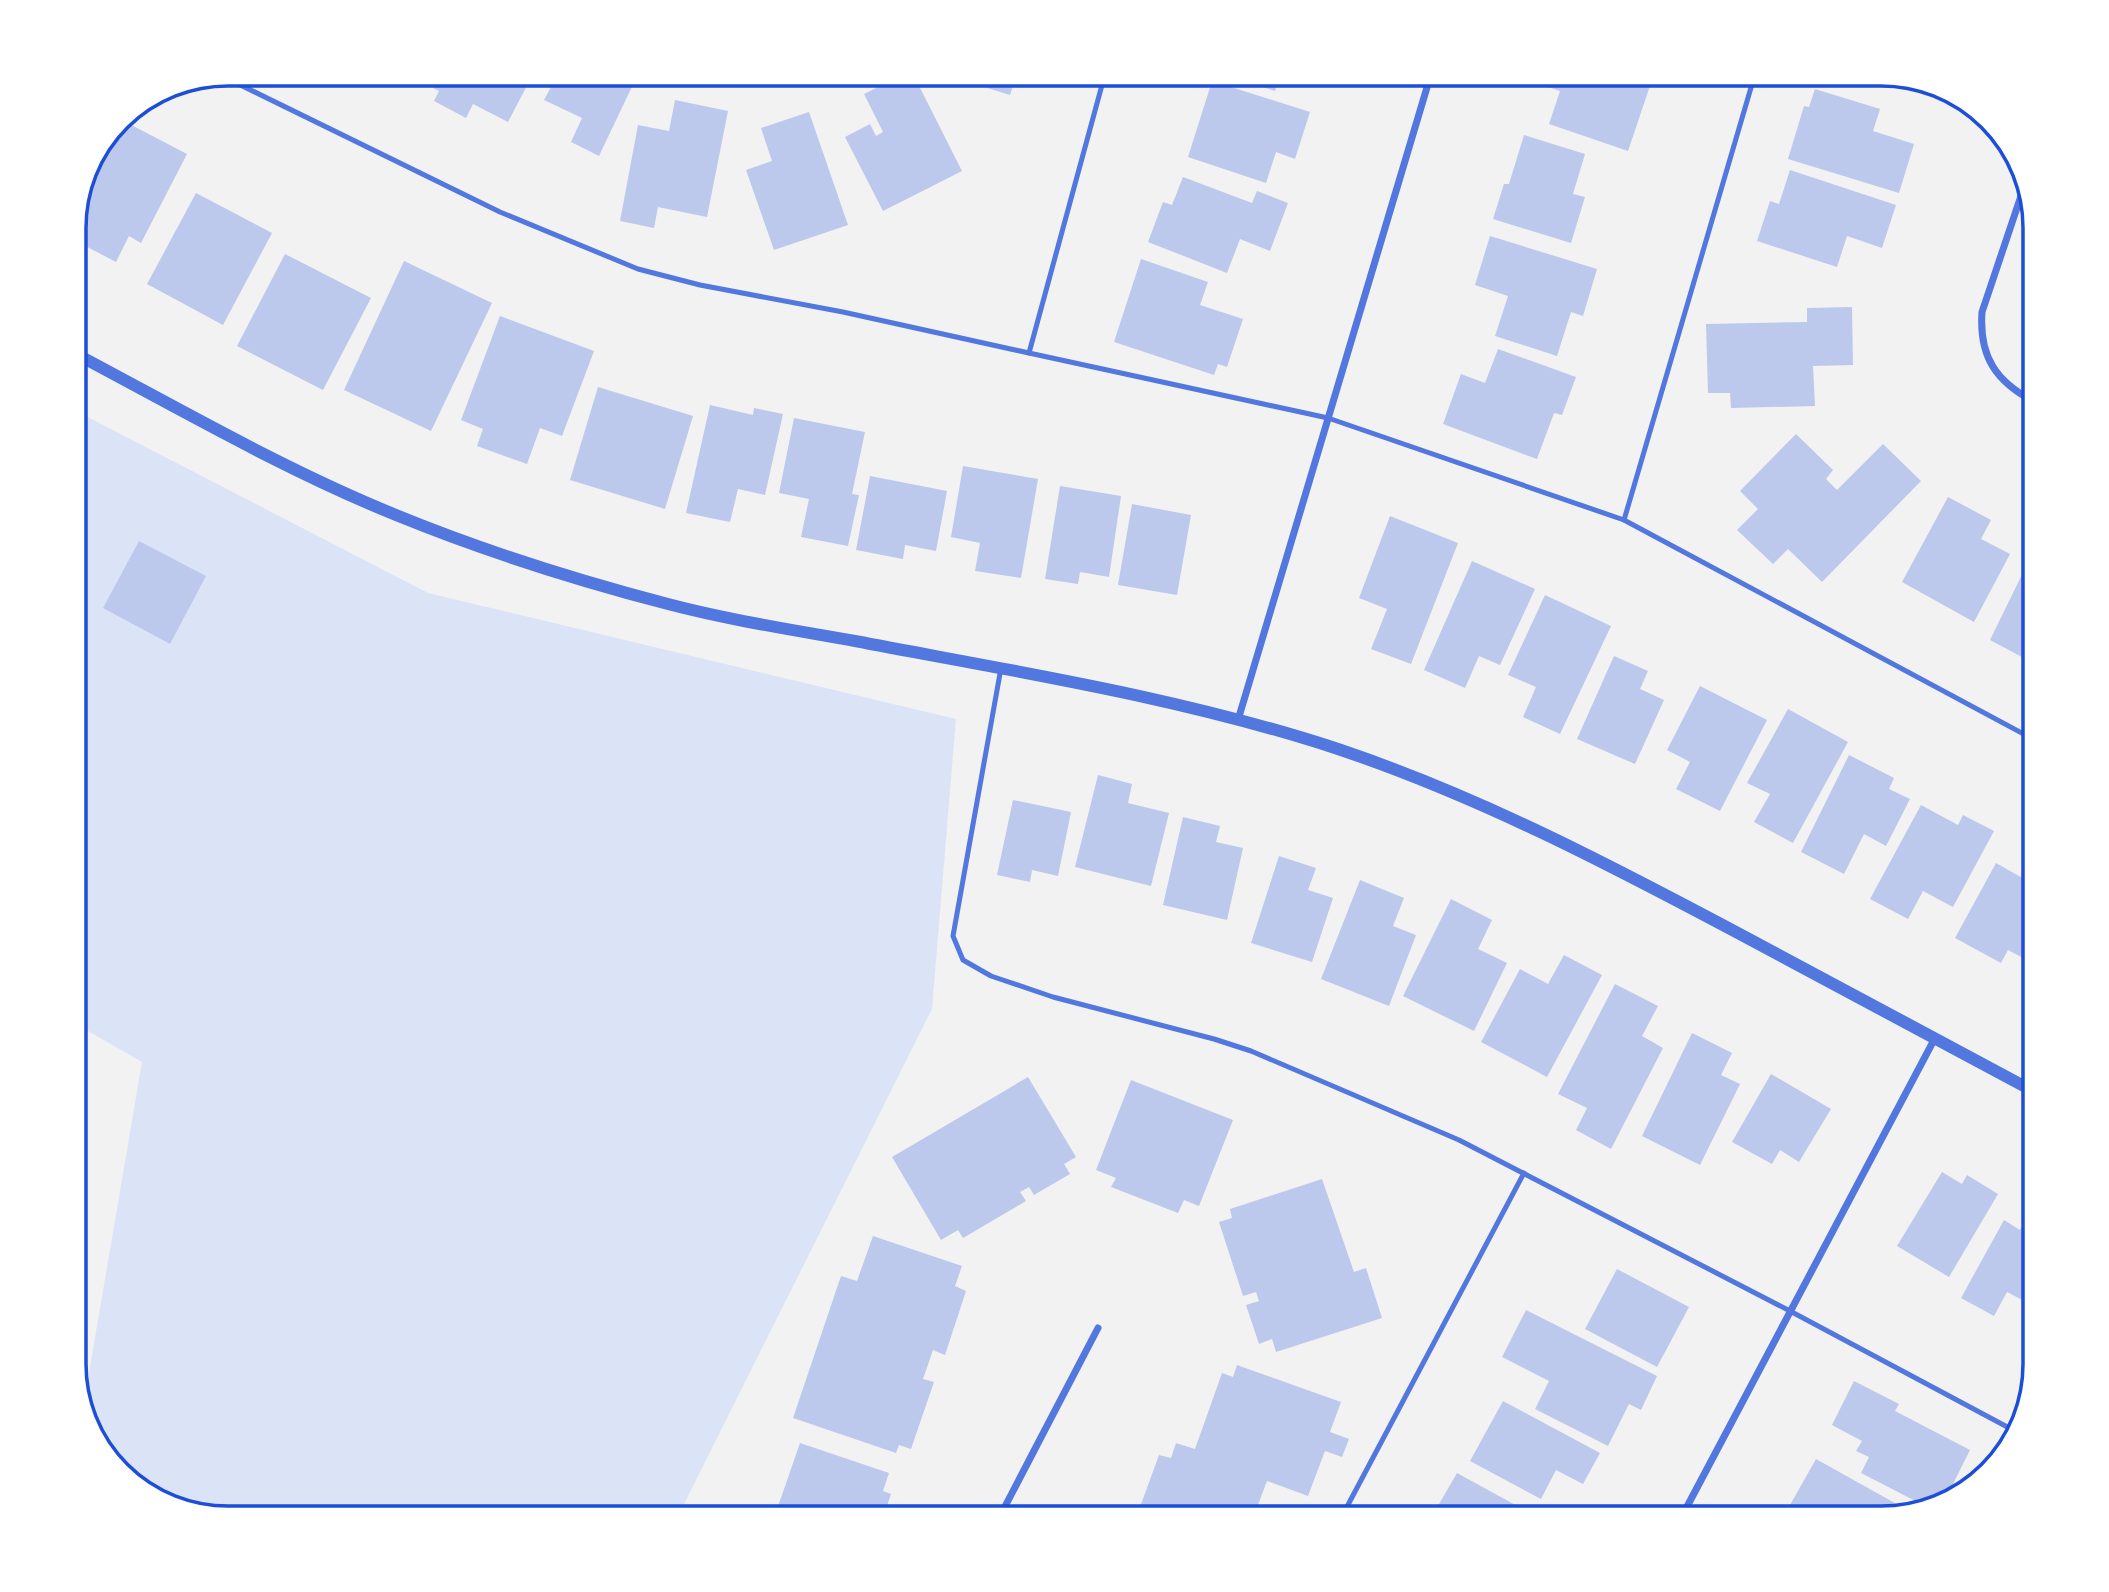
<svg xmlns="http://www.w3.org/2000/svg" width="2109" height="1592" viewBox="0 0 2109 1592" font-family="'Alegreya Sans',sans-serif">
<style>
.green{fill:#dbe4f7}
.building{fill:#bdc9ec}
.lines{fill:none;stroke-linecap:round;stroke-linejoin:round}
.service{stroke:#5277de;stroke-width:5}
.minor{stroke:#5277de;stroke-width:7}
.tertiary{stroke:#5277de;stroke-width:12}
.rim{fill:none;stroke:#1d4ed8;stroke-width:3.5}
</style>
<rect width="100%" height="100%" fill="#f2f2f2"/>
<path class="green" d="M74,410L428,593L956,719L932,1009L677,1518H227L134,1486L90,1433L83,1408L142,1062L74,1023Z"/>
<g class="building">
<path d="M441,74H533L508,122L473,104L466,118L434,101L439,91L433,88Z"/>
<path d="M558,74H638L599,156L571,142L582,118L544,100Z"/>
<path d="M905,74H913L962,171L883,211L845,137L870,124L876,136L883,132L864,94Z"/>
<path d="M942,74H1017L1010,95Z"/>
<path d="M1221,74H1281L1275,91Z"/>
<path d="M1533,74H1654L1628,151L1549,124L1560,91L1530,81Z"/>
<path d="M1212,81L1310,112L1295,159L1276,152L1266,183L1188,157Z"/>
<path d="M1815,89L1880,109L1873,131L1914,144L1899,193L1788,159L1804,106L1809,107Z"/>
<path d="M675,100L728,111L707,217L658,207L654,228L620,221L638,125L669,131Z"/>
<path d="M809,112L848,225L774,250L746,170L772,161L761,128Z"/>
<path d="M120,119L187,154L141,243L129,236L116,262L74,240V229L84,209L77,205L89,160Z"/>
<path d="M1524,135L1585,154L1573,194L1585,197L1571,243L1493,219L1504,184H1509Z"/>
<path d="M1790,170L1896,205L1882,248L1847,236L1837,267L1757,241L1770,201L1779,204Z"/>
<path d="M1183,177L1252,203L1257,191L1288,203L1270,251L1240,239L1227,273L1148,242L1163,202L1172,205Z"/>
<path d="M196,193L272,233L223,325L147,284Z"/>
<path d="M1490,236L1597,269L1583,316L1571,312L1557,356L1495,336L1508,296L1475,285Z"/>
<path d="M285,254L371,298L323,390L237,346Z"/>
<path d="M1141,259L1208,282L1200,305L1243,319L1227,367L1218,364L1214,375L1114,342Z"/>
<path d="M404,261L492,303L431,431L344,390Z"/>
<path d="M1852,307L1853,365L1813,366L1815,406L1731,408L1730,393H1708L1706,324L1807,322V308Z"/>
<path d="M500,316L594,351L562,436L540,428L527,464L477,446L483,429L461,420Z"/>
<path d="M1498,349L1576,377L1562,415L1554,413L1537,459L1443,424L1461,374L1485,383Z"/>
<path d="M598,387L693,416L665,509L570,480Z"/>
<path d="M710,405L753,415L754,408L783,414L765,495L738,489L730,522L686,513Z"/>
<path d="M794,418L865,432L852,494L859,495L848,546L801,537L809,499L779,493Z"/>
<path d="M1796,434L1833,470L1826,479L1837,490L1883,444L1921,481L1822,582L1788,549L1773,564L1737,530L1758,509L1740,491Z"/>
<path d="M963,466L1038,479L1021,578L975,571L980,543L951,537Z"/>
<path d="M870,476L947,491L936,551L905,545L903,559L856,550Z"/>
<path d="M1060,486L1121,496L1109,577L1080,572L1078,584L1045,579Z"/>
<path d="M1948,497L1991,520L1981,539L2010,554L1974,622L1902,582Z"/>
<path d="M1132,504L1191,515L1177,595L1118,585Z"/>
<path d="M1390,516L1458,543L1411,664L1371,649L1387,609L1359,598Z"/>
<path d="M139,541L206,576L170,644L103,608Z"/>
<path d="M2035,548V664L1990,640Z"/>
<path d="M1472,561L1535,589L1500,665L1479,656L1465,688L1424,670Z"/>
<path d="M1545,595L1611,626L1560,734L1523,717L1536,687L1508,675Z"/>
<path d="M1614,656L1648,671L1640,689L1664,700L1635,764L1577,739Z"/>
<path d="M1700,686L1767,720L1720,811L1676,789L1690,762L1667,750Z"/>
<path d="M1788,709L1848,742L1793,843L1754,822L1770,794L1747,783Z"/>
<path d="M1849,755L1894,778L1889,789L1910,799L1886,846L1864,834L1844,874L1801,852Z"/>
<path d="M1098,775L1132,784L1128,803L1169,813L1151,886L1075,867Z"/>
<path d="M1013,800L1071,812L1058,876L1032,870L1030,882L997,875Z"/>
<path d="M1921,805L1958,825L1963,815L1994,831L1953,907L1923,891L1908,919L1870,899Z"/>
<path d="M1183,817L1220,826L1216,842L1243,848L1227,920L1163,905Z"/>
<path d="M1279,856L1316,868L1308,890L1333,898L1312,962L1251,943Z"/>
<path d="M1996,863L2035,885V921L2028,935L2034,938L2023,958L2008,950L2001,963L1955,938Z"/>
<path d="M1360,880L1404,898L1393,926L1416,935L1389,1006L1321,979Z"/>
<path d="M1451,899L1492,920L1478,949L1507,963L1474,1031L1403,996Z"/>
<path d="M1564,955L1602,975L1547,1077L1481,1042L1520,969L1548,984Z"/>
<path d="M2035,959V982L2026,978Z"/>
<path d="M1615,984L1658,1006L1642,1036L1663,1048L1611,1149L1576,1130L1587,1108L1558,1094Z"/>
<path d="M1692,1033L1732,1053L1721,1075L1740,1084L1700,1165L1642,1136Z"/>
<path d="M1771,1074L1831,1109L1799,1162L1780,1150L1772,1164L1732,1142Z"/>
<path d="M1028,1077L1076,1157L1064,1164L1070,1174L1034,1195L1029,1187L1020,1192L1026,1201L963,1238L958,1230L941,1240L892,1157Z"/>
<path d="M1131,1080L1233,1120L1199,1206L1184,1200L1178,1213L1111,1187L1116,1178L1096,1170Z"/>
<path d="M1942,1172L1962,1184L1967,1175L1998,1194L1949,1277L1897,1246Z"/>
<path d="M1322,1179L1354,1272L1366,1268L1382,1318L1276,1352L1272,1339L1259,1344L1246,1305L1259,1301L1256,1292L1243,1296L1219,1222L1232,1218L1230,1209Z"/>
<path d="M2004,1220L2020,1230L2025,1220L2035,1226V1291L2028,1303L2007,1292L1994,1316L1961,1298Z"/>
<path d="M873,1236L962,1266L955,1286L966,1291L945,1355L933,1350L923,1379L934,1382L911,1449L899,1445L896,1453L793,1418L841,1276L857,1281Z"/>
<path d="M1617,1269L1689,1307L1657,1367L1585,1329Z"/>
<path d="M1526,1310L1657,1376L1641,1410L1629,1404L1608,1446L1535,1409L1549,1381L1502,1357Z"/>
<path d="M1237,1365L1341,1402L1330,1432L1349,1439L1342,1457L1325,1451L1308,1496L1267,1481L1253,1518H1136L1159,1455L1171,1458L1176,1443L1195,1449L1222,1373L1233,1377Z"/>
<path d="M1854,1381L1899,1404L1895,1411L1970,1450L1943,1504L1929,1508L1861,1473L1869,1457L1856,1451L1862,1441L1832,1425Z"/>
<path d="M1503,1401L1600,1453L1583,1484L1556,1470L1541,1499L1470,1461Z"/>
<path d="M800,1443L889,1473L883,1491L891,1494L883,1518H774Z"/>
<path d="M1816,1459L1911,1512L1881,1518H1808L1809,1515L1790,1505Z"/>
<path d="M1457,1473L1539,1518H1431Z"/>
</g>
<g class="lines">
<g class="service">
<path d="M1105,74L1029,353L1328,418L1624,520"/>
<path d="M1755,74L1624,520L2035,740"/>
<path d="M220,75L500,212L638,269L700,285L843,312L1029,353"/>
<path d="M1001,668L953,936L963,960L991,976L1053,997L1214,1039L1251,1051L1459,1140L1790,1311L2013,1430"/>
<path d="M1341,1518L1524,1173"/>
</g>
<g class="minor">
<path d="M2025,184L1982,312C1979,357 1996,382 2035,402"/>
<path d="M1238,720L1431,74"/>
<path d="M999,1518L1098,1328"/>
<path d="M1681,1518L1935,1038"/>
</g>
<path class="tertiary" d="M74,353C180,409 285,470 396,515C484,551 576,580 668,604C729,620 793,630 855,641C1018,672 1184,698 1341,750C1480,797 1608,864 1736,932C1836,985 1935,1039 2035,1092"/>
</g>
<path d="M0 0H2109V1592H0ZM228 86H1881A142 142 0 0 1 2023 228V1364A142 142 0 0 1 1881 1506H228A142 142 0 0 1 86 1364V228A142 142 0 0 1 228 86Z" fill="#fff" fill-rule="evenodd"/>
<path class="rim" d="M228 86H1881A142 142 0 0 1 2023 228V1364A142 142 0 0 1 1881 1506H228A142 142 0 0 1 86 1364V228A142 142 0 0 1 228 86Z"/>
</svg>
